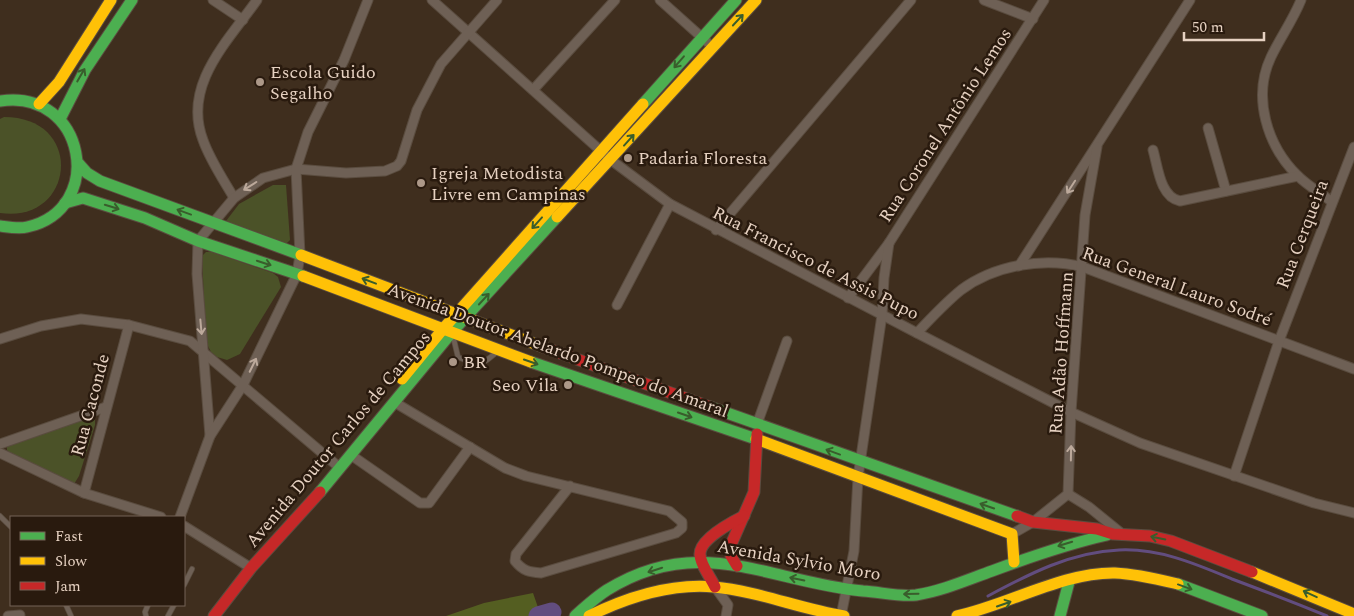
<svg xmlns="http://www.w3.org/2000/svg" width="1354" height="616" viewBox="0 0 1354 616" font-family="Spectral,serif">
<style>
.green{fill:#4b5228}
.forest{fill:#545e21}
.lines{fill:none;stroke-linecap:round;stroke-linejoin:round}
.stream{stroke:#624d7f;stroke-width:3}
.river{stroke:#624d7f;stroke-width:19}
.lane-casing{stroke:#5a4c3f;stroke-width:6}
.street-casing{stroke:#5a4c3f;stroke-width:11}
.fast-casing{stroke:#5a4c3f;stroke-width:13}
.slow-casing{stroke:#5a4c3f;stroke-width:13}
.jam-casing{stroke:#5a4c3f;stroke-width:13}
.lane{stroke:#6e6055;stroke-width:4.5}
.street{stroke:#6e6055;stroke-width:9}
.fast{stroke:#4caf50;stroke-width:11}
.slow{stroke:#ffc107;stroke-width:11}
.jam{stroke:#c62828;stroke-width:11}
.oneway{stroke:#395d2c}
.oneway2{stroke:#bca99b}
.poi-dot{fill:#ac9888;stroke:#291a0e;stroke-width:2}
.labels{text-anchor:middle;stroke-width:5;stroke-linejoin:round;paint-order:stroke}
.poi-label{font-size:18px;fill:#e6d1c1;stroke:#291a0e;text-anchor:start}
.street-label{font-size:18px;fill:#e6d1c1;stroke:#291a0e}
</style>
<rect width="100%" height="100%" fill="#3f2e1e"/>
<g class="green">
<path d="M4,117C86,117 75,224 0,213V119Z"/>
<path d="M273,185H286L290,240L284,246L223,225L239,204Z"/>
<path d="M206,252H212L273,273L278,277L281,287L240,354L227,360L217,357L211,352L206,342L202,256Z"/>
<path d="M86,417L95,420V425L79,476L74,484L10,454L7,450V445Z"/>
</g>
<path class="forest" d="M533,593L541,616H446L484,603Z"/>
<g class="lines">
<path class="stream" d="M988,596C1029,574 1071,552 1119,550C1159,548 1196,564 1232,579C1264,591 1295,603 1327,616"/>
<path class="river" d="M538,616L552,612"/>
<g class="lane-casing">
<g id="lane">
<path d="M453,336L458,357C480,366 479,367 497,352"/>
<path d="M0,516L11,527"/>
<path d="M184,585L192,569"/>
<path d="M66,605L71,616"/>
<path d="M146,616L145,612L148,605"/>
<path d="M168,616L174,605"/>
</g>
</g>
<g class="street-casing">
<g id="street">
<path d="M213,0L243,20"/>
<path d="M432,0L611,160L670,204L917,333L1071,412L1140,443L1314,503L1354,513"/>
<path d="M660,0L707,42"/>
<path d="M984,0L1033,19"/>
<path d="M1301,0C1293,20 1280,38 1271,57C1252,97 1267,146 1298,176C1308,186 1321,193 1332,202"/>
<path d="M533,90L615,0"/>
<path d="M1208,128L1226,191"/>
<path d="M1153,150C1158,167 1160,197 1180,201L1298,176"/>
<path d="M234,198C223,179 210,160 203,140C182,85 228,41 257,0"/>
<path d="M716,230L911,0"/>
<path d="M1019,266L1190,0"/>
<path d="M848,298L889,243L1044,0"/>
<path d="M617,305L670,204"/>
<path d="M917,333C931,318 945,303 961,290C995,265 1043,257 1083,267L1354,369"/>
<path d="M0,339L41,326L81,319L129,325L190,341L340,468"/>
<path d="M394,402L505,468L526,476L669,511L682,522V528L676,533L541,573C529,572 523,571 515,561L516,554L570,486"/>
<path d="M757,424L787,341"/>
<path d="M210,436L197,274L198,241L234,198L263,178L296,169L346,173L385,171L397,166L401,161L417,110L441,64L497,0"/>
<path d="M0,444L106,407"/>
<path d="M0,453L84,493L161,517"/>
<path d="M351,455L420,503H429L470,447"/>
<path d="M1234,476L1279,341L1354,147"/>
<path d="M84,493L129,325"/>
<path d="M1068,494L1089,507L1121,533"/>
<path d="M180,517L210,436L243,385L297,274L300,255L296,169L308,132L344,60L368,0"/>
<path d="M184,526L251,568"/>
<path d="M1012,534L1033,522L1068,494L1071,412L1085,215L1097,147"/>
<path d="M715,587L728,605L726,616"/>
<path d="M8,616L20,615"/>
<path d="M841,616L854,551L858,477L882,315L884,278L889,243"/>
</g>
</g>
<g class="fast-casing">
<g id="fast">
<path d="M0,101C86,88 107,209 27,227C19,229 8,227 0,226"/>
<path d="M643,104L736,0"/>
<path d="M60,119L85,70L132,0"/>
<path d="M79,164L87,173L100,181L301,255"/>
<path d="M65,203L83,198L145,218L198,241L303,276"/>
<path d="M531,362L756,439"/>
<path d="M710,407L1017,516"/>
<path d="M320,492L452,332L557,217"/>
<path d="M1178,584L1262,616"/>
<path d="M575,616C585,607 596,597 607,590C700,532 769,582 863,591C880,592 900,597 916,595C942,591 967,580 992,571C1030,557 1067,544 1107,535"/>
<path d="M1060,616L1069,582"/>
</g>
</g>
<g class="slow-casing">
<g id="slow">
<path d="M39,104L59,82L111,0"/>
<path d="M557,217L756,0"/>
<path d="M301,255L543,347"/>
<path d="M303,276L531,362"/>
<path d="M402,379L443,329L643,104"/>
<path d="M756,439L1012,534L1014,562"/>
<path d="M1252,572L1354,614"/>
<path d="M589,616C628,597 670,583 714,587C758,591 800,609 844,616"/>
<path d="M957,616C1008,605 1063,572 1115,573C1137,574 1157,579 1178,584"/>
</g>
</g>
<g class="jam-casing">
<g id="jam">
<path d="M543,347L710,407"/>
<path d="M1017,516L1033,522L1097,529L1113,534L1150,536L1171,541L1252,572"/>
<path d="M737,566L731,556L730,547L754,492L757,434"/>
<path d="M715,587C711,578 700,564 700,554C700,539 732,522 744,516"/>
<path d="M214,616L251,568L320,492"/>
</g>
</g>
<use href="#lane" class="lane"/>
<use href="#street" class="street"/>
<use href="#fast" class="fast"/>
<use href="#slow" class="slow"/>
<use href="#jam" class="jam"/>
</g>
<defs><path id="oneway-shaft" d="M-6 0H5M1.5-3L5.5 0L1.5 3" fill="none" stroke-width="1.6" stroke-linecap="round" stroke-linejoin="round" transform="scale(1.25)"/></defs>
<g class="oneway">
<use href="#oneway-shaft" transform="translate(738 20) rotate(-47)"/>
<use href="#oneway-shaft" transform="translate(679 62) rotate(131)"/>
<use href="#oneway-shaft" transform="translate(81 75) rotate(-60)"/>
<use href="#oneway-shaft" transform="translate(629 140) rotate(-48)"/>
<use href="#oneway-shaft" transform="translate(112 207) rotate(17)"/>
<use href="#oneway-shaft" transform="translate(184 212) rotate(-160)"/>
<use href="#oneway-shaft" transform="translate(537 223) rotate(132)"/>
<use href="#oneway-shaft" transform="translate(264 263) rotate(18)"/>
<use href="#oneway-shaft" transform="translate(369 281) rotate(-159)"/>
<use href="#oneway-shaft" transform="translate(484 299) rotate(-47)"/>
<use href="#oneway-shaft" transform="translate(531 362) rotate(19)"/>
<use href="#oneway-shaft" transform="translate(685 415) rotate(19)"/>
<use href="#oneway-shaft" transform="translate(833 452) rotate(-160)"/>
<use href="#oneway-shaft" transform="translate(987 506) rotate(-161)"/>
<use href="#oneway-shaft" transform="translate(1158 538) rotate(-169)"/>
<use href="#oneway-shaft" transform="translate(1065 544) rotate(163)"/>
<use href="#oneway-shaft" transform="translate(655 570) rotate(162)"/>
<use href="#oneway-shaft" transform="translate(797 579) rotate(-168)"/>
<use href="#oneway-shaft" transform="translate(1185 587) rotate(20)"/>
<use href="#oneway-shaft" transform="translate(911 594) rotate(179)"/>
<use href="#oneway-shaft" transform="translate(1310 594) rotate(-155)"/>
<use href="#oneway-shaft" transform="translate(1004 604) rotate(-19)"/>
</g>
<g class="oneway2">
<use href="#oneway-shaft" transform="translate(250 186) rotate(148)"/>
<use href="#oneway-shaft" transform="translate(1071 187) rotate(123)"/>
<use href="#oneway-shaft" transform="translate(201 327) rotate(85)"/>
<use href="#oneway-shaft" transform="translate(253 365) rotate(-64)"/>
<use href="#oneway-shaft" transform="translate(1071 453) rotate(-89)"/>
</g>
<g class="poi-dot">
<circle cx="260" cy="82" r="5"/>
<circle cx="628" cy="158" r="5"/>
<circle cx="421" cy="183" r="5"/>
<circle cx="453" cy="362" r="5"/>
<circle cx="568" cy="385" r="5"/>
</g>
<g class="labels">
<g class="poi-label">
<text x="270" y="78">Escola Guido<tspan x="270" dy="21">Segalho</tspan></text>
<text x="638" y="164">Padaria Floresta</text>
<text x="431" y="179">Igreja Metodista<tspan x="431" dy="21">Livre em Campinas</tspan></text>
<text x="463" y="368">BR</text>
<text x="558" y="391" text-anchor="end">Seo Vila</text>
</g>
<g class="street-label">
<text transform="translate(945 125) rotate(-57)" y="6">Rua Coronel Antônio Lemos</text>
<text transform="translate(1302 234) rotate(-69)" y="6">Rua Cerqueira</text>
<text transform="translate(816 263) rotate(27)" y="6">Rua Francisco de Assis Pupo</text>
<text transform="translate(1177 286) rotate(20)" y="6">Rua General Lauro Sodré</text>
<text transform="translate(558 350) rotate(20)" y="6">Avenida Doutor Abelardo Pompeo do Amaral</text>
<text transform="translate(1061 353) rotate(-86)" y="6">Rua Adão Hoffmann</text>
<text transform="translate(90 405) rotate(-75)" y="6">Rua Caconde</text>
<text transform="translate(338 439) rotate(-50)" y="6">Avenida Doutor Carlos de Campos</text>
<text transform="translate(799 560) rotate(10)" y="6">Avenida Sylvio Moro</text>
</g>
</g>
<rect x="10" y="516" width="175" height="90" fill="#291a0e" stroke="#756356"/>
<rect x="20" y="532" width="25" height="8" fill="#4caf50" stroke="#756356"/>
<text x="55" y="541" font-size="15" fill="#e6d1c1">Fast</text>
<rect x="20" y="557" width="25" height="8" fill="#ffc107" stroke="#756356"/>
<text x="55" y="566" font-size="15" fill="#e6d1c1">Slow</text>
<rect x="20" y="582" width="25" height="8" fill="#c62828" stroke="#756356"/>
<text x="55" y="591" font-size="15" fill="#e6d1c1">Jam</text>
<path d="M1184 32v8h80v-8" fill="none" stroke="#e6d1c1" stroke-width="2.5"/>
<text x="1192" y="32" font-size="15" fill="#e6d1c1" stroke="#291a0e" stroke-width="4" paint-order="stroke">50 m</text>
</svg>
